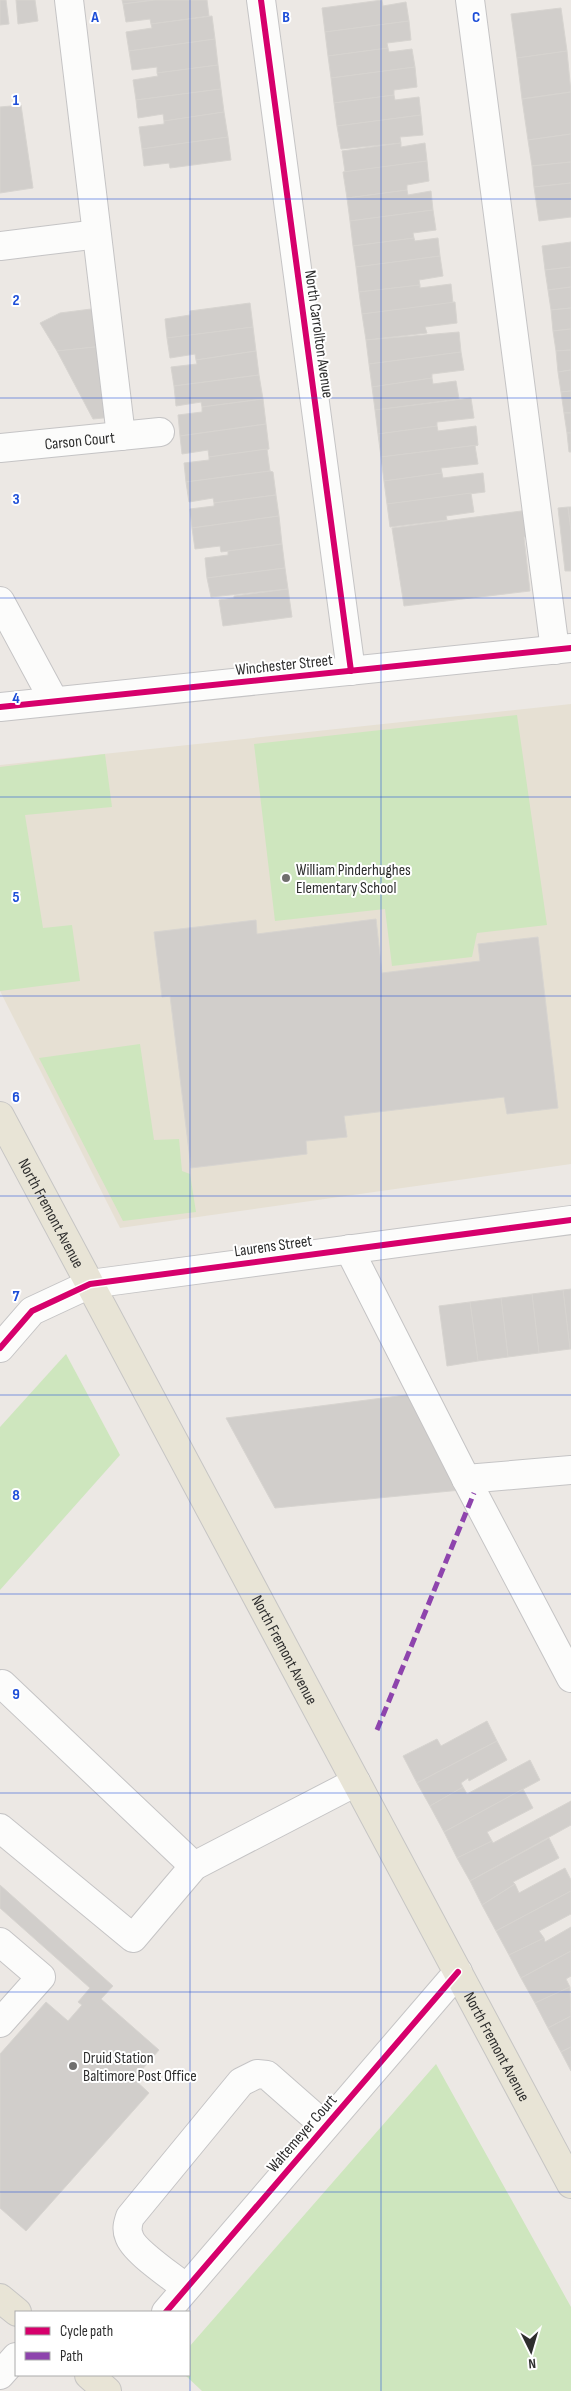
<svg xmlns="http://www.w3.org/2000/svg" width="571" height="2391" viewBox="0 0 571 2391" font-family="'Sofia Sans Condensed',sans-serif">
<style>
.education{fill:#e6e0d3}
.green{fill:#cee6be}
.building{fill:#d1cecb;stroke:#d7d4d0}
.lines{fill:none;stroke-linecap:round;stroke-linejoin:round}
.minor-casing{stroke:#c5c4c5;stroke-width:30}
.major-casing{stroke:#c6c5c4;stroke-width:30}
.minor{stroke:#fcfcfb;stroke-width:28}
.major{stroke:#e8e4d6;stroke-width:28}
.quiet{stroke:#8e44ad;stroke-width:5;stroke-dasharray:10 5;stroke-linecap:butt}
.cycleway-casing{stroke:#fff;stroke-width:9}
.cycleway{stroke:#d6006c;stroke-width:6}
.grid{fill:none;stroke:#1d4ed8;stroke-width:1;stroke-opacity:0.55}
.poi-dot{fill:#706f6e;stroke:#fff;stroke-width:2}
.labels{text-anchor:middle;stroke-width:4;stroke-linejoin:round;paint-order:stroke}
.street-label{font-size:16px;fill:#2e2e2e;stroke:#fff}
.poi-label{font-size:16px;fill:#2e2e2e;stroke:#fff;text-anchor:start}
.grid-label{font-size:16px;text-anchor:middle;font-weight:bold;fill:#1d4ed8;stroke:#fff;stroke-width:4;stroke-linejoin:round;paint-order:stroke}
</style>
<rect width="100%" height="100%" fill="#ece8e4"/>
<path class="education" d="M571,704V1164L120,1228L0,991V765Z"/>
<g class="green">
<path d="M517,715L547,925L477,933L472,957L392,966L385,909L275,921L254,744Z"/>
<path d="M105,754L112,807L25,815L43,928L72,925L80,981L0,991V767Z"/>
<path d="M140,1044L154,1140L179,1139L182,1171L190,1174L196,1212L123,1221L39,1058Z"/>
<path d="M66,1354L120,1455L0,1590V1427Z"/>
<path d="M436,2064L571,2307V2391H202L185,2375H189V2347Z"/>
</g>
<g class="building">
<path d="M0,0H6L9,24L0,25Z"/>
<path d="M16,0H35L38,21L18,24Z"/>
<path d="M122,0H155L123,4Z"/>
<path d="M155,0H207L209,16L151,24L150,19L126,22L123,4Z"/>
<path d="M382,0L383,6L406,2L409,21L325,32L322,8Z"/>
<path d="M561,8L567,51L517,58L511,14Z"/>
<path d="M212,16L215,39L129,51L126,32L152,28L151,24Z"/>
<path d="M409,21L411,40L387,43L388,48L328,56L325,32Z"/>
<path d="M215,39L218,65L157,73V67L132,70L129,51Z"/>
<path d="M388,48L389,52L412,49L415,67L331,78L328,56Z"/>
<path d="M567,51L571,92L522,99L517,58Z"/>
<path d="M218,65L221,89L136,100L133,80L158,76L157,73Z"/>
<path d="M415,67L417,87L394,90V95L334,103L331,78Z"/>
<path d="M221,89L224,112L164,121L163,114L138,118L136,100Z"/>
<path d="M571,92V134L528,140L522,99Z"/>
<path d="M394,95L395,100L419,97L421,115L337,126L334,103Z"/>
<path d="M21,105L33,188L0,193V107Z"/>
<path d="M224,112L228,137L142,149L139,127L164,124V121Z"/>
<path d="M421,115L423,135L400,137L401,143L341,149L337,126Z"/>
<path d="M571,134V162L532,166L528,140Z"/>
<path d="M228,137L231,160L170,168L169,163L144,166L142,149Z"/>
<path d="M401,143V147L425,143L427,161L345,172L342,151Z"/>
<path d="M427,161L429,181L407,185V190L347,198L343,172Z"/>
<path d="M571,162V183L534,187L532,166Z"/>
<path d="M571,183V217L539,221L534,187Z"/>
<path d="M407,190L408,195L431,191L433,210L350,221L347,198Z"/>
<path d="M433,210L436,230L413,233L414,238L353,246L350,221Z"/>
<path d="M414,238L415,241L438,238L440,256L356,267L353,246Z"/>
<path d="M571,242V267L545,270L542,246Z"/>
<path d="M440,256L443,276L419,280L420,285L359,292L356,267Z"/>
<path d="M571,267V287L548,290L545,270Z"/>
<path d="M451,284L453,303L362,314L359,292L420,285V288Z"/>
<path d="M571,287V308L551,310L548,290Z"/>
<path d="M455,302L457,323L425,327L427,333L366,340L362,314Z"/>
<path d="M250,303L253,327L167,338L165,319L190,315V311Z"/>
<path d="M99,308L104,346L57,351L40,323L60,313Z"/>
<path d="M571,308V329L553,331L551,310Z"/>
<path d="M253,327L256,351L196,360L195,354L170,358L167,338Z"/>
<path d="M571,329V350L556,351L553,331Z"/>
<path d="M459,332L461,352L369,364L366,340Z"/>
<path d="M104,346L113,417L93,419L57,351Z"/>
<path d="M571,350V370L558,372L556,351Z"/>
<path d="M256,351L259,375L174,386L171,367L197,364L196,360Z"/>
<path d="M461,352L464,370L432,374V378L372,387L369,364Z"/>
<path d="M571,370V391L561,392L558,372Z"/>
<path d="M259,375L263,399L202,407L201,402L176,406L174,386Z"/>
<path d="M432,378L433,384L456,381L459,399L375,410L372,387Z"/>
<path d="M571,391V413H564L561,392Z"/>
<path d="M471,398L474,418L437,422V426L378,434L375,410Z"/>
<path d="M263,399L266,424L180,436L178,415L202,412V407Z"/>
<path d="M564,413H571V433H567Z"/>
<path d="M266,424L269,449L209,457L208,450L182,454L180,436Z"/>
<path d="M437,426L438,431L476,426L478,445L381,457L378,434Z"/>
<path d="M567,433H571V452H569Z"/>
<path d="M475,446L478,464L441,468L442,473L384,481L381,457L478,445Z"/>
<path d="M267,449L270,471L186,482L184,463L209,460V457Z"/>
<path d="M270,471L273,472L276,495L214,503L213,498L189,502L186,482Z"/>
<path d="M442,473L443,478L483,473L485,492L387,504L384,481Z"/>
<path d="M471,493L474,512L446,516L447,520L390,527L387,504Z"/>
<path d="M276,495L279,516L192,528L190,509L214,506V503Z"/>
<path d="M568,507L571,530V571H565L558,508Z"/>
<path d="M568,507H571V530Z"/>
<path d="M529,510L533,536L524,537L530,591L404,606L392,528Z"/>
<path d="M279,516L282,544L221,552L220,546L195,549L192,528Z"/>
<path d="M282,544L285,568L207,578L205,558L228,555V551Z"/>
<path d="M285,568L288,589L211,597L207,578Z"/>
<path d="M288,589L292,617L223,626L219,600L234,598V596Z"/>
<path d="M376,919L382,973L480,961L478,944L538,937L558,1108L507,1114L504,1097L344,1116L347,1137L306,1141L307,1154L191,1168L170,996L162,997L154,932L256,920L257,934Z"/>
<path d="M571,1289V1349H570L563,1290Z"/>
<path d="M563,1290L570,1349L539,1353L532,1294Z"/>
<path d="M532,1294L539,1353L508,1357L501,1298Z"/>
<path d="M501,1298L508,1357L478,1361L470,1302Z"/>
<path d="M470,1302L478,1361L447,1366L439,1306Z"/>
<path d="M414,1394L461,1490L275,1508L226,1418Z"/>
<path d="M487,1721L497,1741L417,1783L403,1756L437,1739L441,1746Z"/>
<path d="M497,1741L507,1760L469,1781L468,1778L461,1783L463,1787L430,1806L417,1783Z"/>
<path d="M530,1760L540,1780L444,1832L430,1806L463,1787L467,1794Z"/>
<path d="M523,1789L533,1808L487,1832L492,1841L457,1858L444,1832Z"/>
<path d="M571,1801V1825L470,1881L457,1858L492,1841L493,1843Z"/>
<path d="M549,1838L559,1858L513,1882L515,1884L482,1905L470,1881Z"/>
<path d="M565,1868L571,1880V1891L496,1931L482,1905L515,1884L519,1893Z"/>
<path d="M0,1885L113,1986L101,1999L159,2050L134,2079L149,2093L26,2231L0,2208V2054L46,2002L68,2021L82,2005L78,2002L90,1988L0,1908Z"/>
<path d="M571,1891V1914L539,1931L544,1938L509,1955L496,1931Z"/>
<path d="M571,1927V1951L521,1978L509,1955L544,1938L545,1942Z"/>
<path d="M571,1951V1976L566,1979L570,1987L535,2003L521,1978Z"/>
<path d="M570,1987L571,2016L548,2028L535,2003Z"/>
<path d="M571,2016V2047L561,2052L548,2028Z"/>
<path d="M571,2047V2071L561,2052Z"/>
</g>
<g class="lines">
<g class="minor-casing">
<g id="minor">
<path d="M69,0L121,436"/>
<path d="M261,0L351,671"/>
<path d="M470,0L555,650"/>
<path d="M0,246L82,236"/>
<path id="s1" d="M0,448L160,432"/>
<path d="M0,601L54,701"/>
<path d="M0,707L571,648"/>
<path d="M349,1249L466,1479L571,1678"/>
<path d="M0,1348L32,1311L90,1284L571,1220"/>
<path d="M466,1479L571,1470"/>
<path d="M0,1686L2,1684L194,1866"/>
<path d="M0,1828L133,1938L194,1866L356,1782"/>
<path d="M0,1942L41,1977L0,2023"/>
<path d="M186,2288C173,2277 133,2251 129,2236C126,2229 128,2223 130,2217L241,2082L257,2074L267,2075L325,2126"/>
<path d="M166,2312L458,1972"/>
<path d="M0,2375L16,2357"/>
</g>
</g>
<g class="major-casing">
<g id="major">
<path id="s2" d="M0,1116L571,2184"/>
<path d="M0,2298L17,2312"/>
<path d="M89,2375L107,2391"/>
</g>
</g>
<use href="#minor" class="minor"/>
<use href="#major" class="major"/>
<path class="quiet" d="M377,1730L474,1493"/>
<g class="cycleway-casing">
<g id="cycleway">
<path d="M261,0L351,671"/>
<path d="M0,707L571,648"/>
<path d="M0,1348L32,1311L90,1284L571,1220"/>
<path d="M166,2312L458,1972"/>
</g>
</g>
<use href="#cycleway" class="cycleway"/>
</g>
<path class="grid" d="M190,0V2391M381,0V2391M0,199H571M0,398H571M0,598H571M0,797H571M0,996H571M0,1196H571M0,1395H571M0,1594H571M0,1793H571M0,1992H571M0,2192H571"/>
<g class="poi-dot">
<circle cx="286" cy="878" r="5"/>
<circle cx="73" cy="2066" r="5"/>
</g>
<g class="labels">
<g class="street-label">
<text transform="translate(320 334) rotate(82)" y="6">North Carrollton Avenue</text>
<text dy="6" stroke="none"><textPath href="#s1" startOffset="80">Carson Court</textPath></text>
<text transform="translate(284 664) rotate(-6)" y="6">Winchester Street</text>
<text dy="6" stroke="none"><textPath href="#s2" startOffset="110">North Fremont Avenue</textPath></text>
<text transform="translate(273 1245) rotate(-8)" y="6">Laurens Street</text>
<text dy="6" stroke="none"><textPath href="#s2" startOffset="605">North Fremont Avenue</textPath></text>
<text dy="6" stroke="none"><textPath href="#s2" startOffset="1055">North Fremont Avenue</textPath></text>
<text transform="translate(301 2133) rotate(-49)" y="6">Waltemeyer Court</text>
</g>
<g class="poi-label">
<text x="296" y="875">William Pinderhughes<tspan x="296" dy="18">Elementary School</tspan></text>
<text x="83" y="2063">Druid Station<tspan x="83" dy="18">Baltimore Post Office</tspan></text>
</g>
</g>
<g class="grid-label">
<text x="95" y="22">A</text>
<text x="286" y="22">B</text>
<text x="476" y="22">C</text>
<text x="16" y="105">1</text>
<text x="16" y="305">2</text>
<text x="16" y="504">3</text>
<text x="16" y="703">4</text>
<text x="16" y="902">5</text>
<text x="16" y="1102">6</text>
<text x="16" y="1301">7</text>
<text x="16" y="1500">8</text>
<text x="16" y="1699">9</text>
</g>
<rect x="15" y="2311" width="175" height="65" fill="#ffffff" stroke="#ababab"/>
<rect x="25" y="2327" width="25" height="8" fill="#d6006c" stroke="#ababab"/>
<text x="60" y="2336" font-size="15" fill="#2e2e2e">Cycle path</text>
<rect x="25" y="2352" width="25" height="8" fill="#8e44ad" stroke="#ababab"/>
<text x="60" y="2361" font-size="15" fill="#2e2e2e">Path</text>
<g transform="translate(531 2351) rotate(175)" stroke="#ffffff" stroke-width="4" paint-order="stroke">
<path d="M0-4L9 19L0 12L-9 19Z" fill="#2e2e2e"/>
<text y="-8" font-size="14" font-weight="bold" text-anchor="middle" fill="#2e2e2e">N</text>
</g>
</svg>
